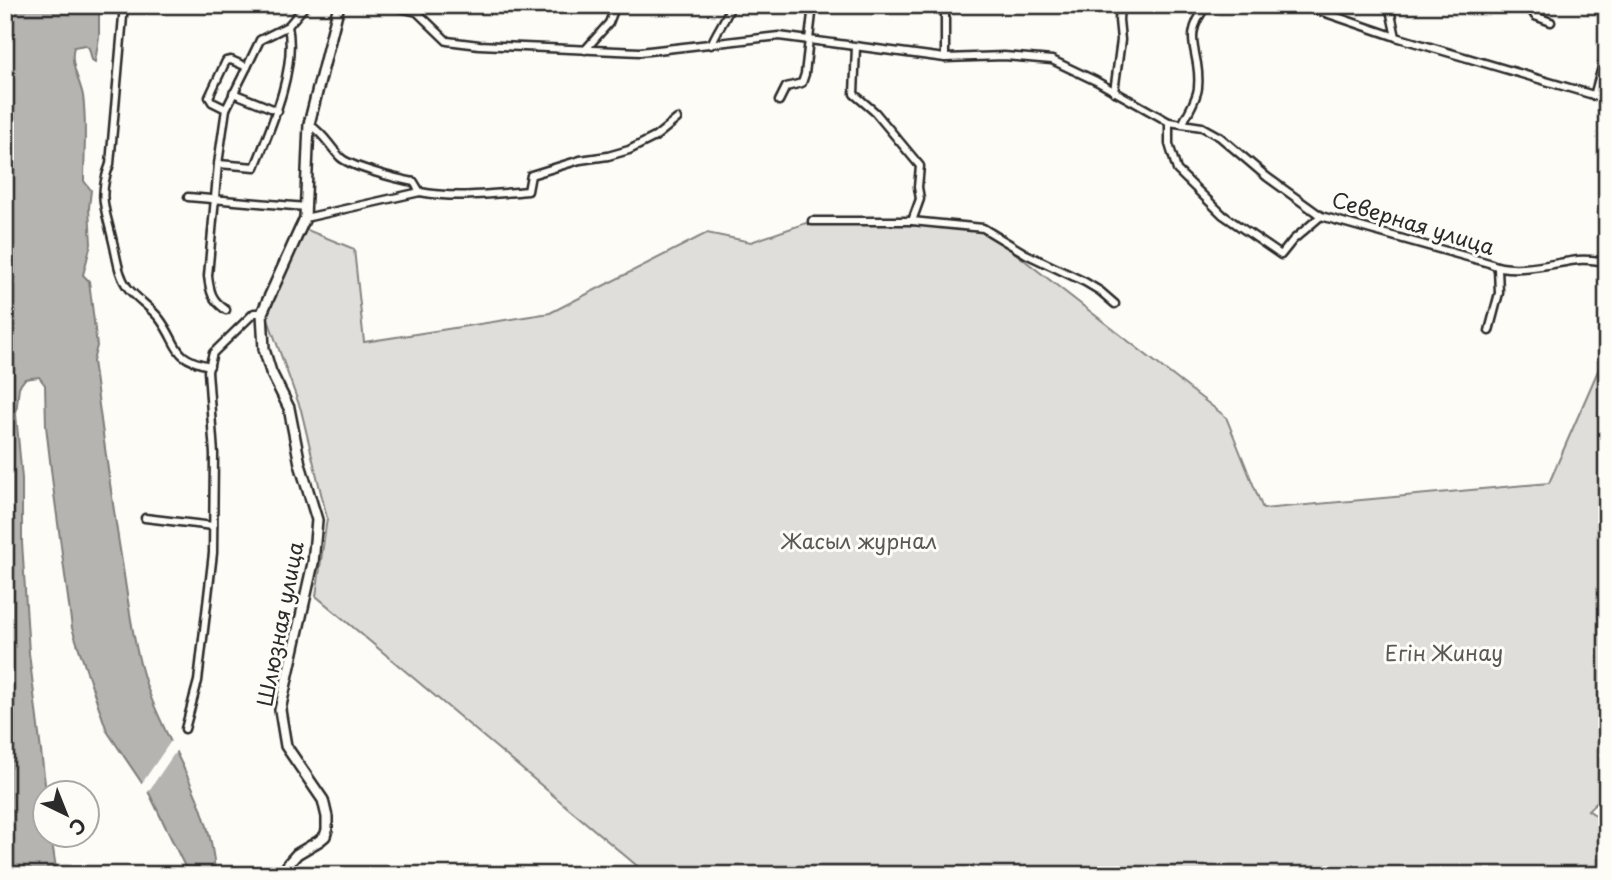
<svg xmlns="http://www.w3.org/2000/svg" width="1612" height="880" viewBox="0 0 1612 880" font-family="'Playpen Sans',sans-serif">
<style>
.green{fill:#dfdeda;stroke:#858482;stroke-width:2}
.water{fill:#b5b4b1;stroke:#7e7d7b;stroke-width:2}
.pier{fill:#fdfcf7}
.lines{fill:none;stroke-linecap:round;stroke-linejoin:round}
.street-casing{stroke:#2b2b2b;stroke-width:11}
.secondary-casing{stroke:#2b2b2b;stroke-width:14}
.street{stroke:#fdfcf7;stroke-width:6}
.secondary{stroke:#fdfcf7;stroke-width:9}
.labels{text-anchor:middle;stroke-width:6;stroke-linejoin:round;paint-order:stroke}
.street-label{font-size:21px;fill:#2b2b2b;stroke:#fdfcf7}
.park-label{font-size:21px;fill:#585857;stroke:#fdfcf7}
</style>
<rect width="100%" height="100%" fill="#fdfcf7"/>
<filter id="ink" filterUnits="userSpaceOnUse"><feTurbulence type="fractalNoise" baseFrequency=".0143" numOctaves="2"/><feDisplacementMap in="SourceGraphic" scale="14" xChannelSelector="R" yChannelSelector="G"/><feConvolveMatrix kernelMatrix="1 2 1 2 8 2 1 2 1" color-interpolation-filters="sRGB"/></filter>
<g filter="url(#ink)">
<path class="green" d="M812,221L983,228L1226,417L1263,509L1549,483L1607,350V792L1588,810L1607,823V875H648L316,596L327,518L301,410L266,314L305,229L354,249L364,342L550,313L707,233L751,242Z"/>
<path class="water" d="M5,5H99V37L95,62L92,60L89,48L85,45L74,47C69,64 80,80 83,96C87,124 84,154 84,181L91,190L89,208L91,244L83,275L89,281L97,346L93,361C102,428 111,495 122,562C128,600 134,650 147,687C169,750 213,805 215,875H189L150,795L107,731L72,628L53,486L46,426L45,385L39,377L25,379L19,387L16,414L22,479V542L29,653L46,792V834L51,835L57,875H5Z"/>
<path class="pier" d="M173,738L178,748L146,795L140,786Z"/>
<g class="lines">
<g class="street-casing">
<g id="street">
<path d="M124,5L110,164C97,198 106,210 113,242C117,258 118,275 128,288C137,299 150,307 159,318C180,345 170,358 210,366"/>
<path d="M387,5L417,12L447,41L479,45L640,52L779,36L945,58L1004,56L1052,60L1096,81L1169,122L1202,127L1220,137L1267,177L1321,216L1489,263C1512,275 1553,263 1578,260C1588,259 1598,261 1607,262"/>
<path d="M945,5V58"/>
<path d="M1302,5L1396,37L1607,99"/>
<path d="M1389,5L1396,37"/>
<path d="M1528,5L1535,16L1551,22"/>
<path d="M711,45C717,30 726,20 731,5"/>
<path d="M856,47L854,94L875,112L920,166L918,187L920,199L912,221"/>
<path d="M585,50L609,23L616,5"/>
<path d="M1114,92L1121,40L1119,20L1120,5"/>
<path d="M233,93L278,111"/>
<path d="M1594,96L1607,49"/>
<path d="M779,101L786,87L802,83L805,74L813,5"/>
<path d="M226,109L247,67"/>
<path d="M1169,122V144L1177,170L1223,215L1281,255L1293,240L1321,216"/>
<path d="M1183,123C1188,112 1197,99 1198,88C1202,49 1179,42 1207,5"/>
<path d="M309,124C325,135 328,144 340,157C350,167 398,179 414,182L420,192C455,199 492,194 528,191L531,175L580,160L608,156L629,150L655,137L677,119"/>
<path d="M218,164L255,167C271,127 297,69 288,26"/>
<path d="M188,197L306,207"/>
<path d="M305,218L420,192"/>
<path d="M812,221H912L983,228L1026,254L1085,282L1100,291L1115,304"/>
<path d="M226,310C212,300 210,293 208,276L218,164L226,109L212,102L209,97L226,61L231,60L247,67L260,40L288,26L306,5"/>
<path d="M1489,331L1499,293L1498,268"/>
<path d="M145,518L213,526"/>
<path d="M185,729L198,681L213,553L214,454L208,371L213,353L254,313H262"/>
</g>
</g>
<g class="secondary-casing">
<path id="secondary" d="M283,875L289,863L297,854L319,841L325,836L327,830V817L323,800L286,746L280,710L313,563L317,520L300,464L289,408L271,372L264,349L262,313L305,218L309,124L339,5"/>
</g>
<use href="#street" class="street"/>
<use href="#secondary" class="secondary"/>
</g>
</g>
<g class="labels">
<g class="street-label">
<text transform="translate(1413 224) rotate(17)" y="7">Северная улица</text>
<text transform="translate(281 624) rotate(-79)" y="7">Шлюзная улица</text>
</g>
<g class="park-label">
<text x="859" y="549">Жасыл журнал</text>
<text x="1444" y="661">Егін Жинау</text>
</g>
</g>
<rect width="1612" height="880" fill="none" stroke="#fdfcf7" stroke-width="28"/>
<rect x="14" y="14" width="1584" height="852" fill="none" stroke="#2b2b2b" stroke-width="2.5" filter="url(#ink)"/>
<g transform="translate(66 814) rotate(137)"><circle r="33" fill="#fdfcf7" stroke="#a9a8a5" stroke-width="2"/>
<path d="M0-5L12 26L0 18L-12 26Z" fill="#2b2b2b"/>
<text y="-10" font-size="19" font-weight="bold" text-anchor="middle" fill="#2b2b2b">С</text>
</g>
</svg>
